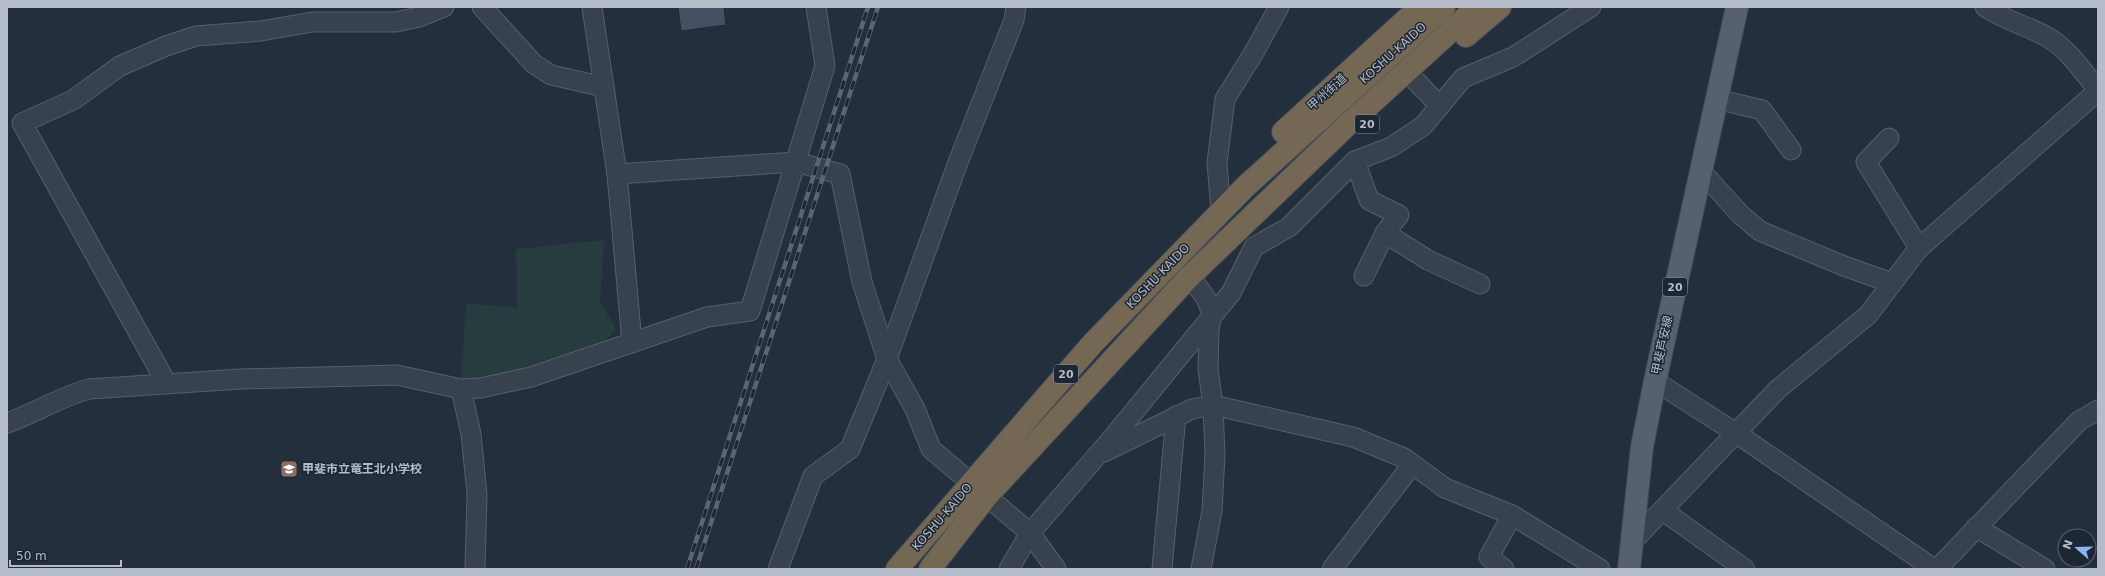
<svg xmlns="http://www.w3.org/2000/svg" width="2105" height="576" viewBox="0 0 2105 576" font-family="'DejaVu Sans','Noto Sans JP',sans-serif">
<style>
.green{fill:#263c3f}
.building{fill:#455162;stroke:#1f2835}
.lines{fill:none;stroke-linecap:round;stroke-linejoin:round}
.minor-casing{stroke:#565f6c;stroke-width:21}
.major-casing{stroke:#414a57;stroke-width:24}
.highway-casing{stroke:#434c59;stroke-width:24}
.minor{stroke:#38414e;stroke-width:19}
.major{stroke:#56606e;stroke-width:22}
.highway{stroke:#746855;stroke-width:22}
.rail-casing{stroke:#5a6575;stroke-width:4.5}
.rail{stroke:#1d2633;stroke-width:3;stroke-dasharray:9;stroke-linecap:butt}
.labels{text-anchor:middle;stroke-width:3;stroke-linejoin:round;paint-order:stroke}
.shield{fill:#1d2633;stroke:#878f9c;stroke-width:1}
.shield-label{font-size:11px;font-weight:bold;fill:#b4bcc9}
.street-label{font-size:12px;fill:#b4bcc9;stroke:#1d2633}
.poi-label{font-size:12px;font-weight:bold;fill:#b4bcc9;stroke:#1d2633;text-anchor:start}
</style>
<rect width="100%" height="100%" fill="#242f3e"/>
<path class="green" d="M604,240L600,302L616,329L598,350L532,370L461,381L466,303L517,308L516,249Z"/>
<path class="building" d="M678,7H724L726,25L681,31Z"/>
<g class="lines">
<g class="minor-casing">
<g id="minor">
<path d="M482,7L534,64L551,75L604,87"/>
<path d="M592,7L617,174L632,343"/>
<path d="M1985,7C2005,21 2029,26 2049,38C2069,50 2084,73 2098,90"/>
<path d="M1414,79L1440,106"/>
<path d="M1717,99L1762,110L1791,150"/>
<path d="M1889,138L1866,162L1919,248"/>
<path d="M1355,161L1369,200L1399,215L1385,233L1428,260L1480,284"/>
<path d="M1701,171L1740,214L1760,231L1844,266L1892,283"/>
<path d="M617,174L796,162L840,174L862,282L887,359L915,409L931,449L1030,533L1056,569"/>
<path d="M1221,211L1217,163L1225,99L1253,54L1279,7"/>
<path d="M1364,276L1385,233"/>
<path d="M1188,278L1198,287L1207,300L1212,314L1209,330L1208,369L1213,405L1215,455L1212,511L1201,569"/>
<path d="M1655,381L1736,433L1934,569"/>
<path d="M167,384L22,123L73,100L120,66L166,46L196,36L261,31L312,22H396L419,17L444,7"/>
<path d="M461,389L471,434L477,494L475,569"/>
<path d="M7,423C35,413 60,397 89,389L240,379L397,375L461,389L481,388L531,377L707,317L750,311L825,66L816,7"/>
<path d="M1104,452L1192,409L1213,405L1353,437L1404,458L1445,488L1512,515L1600,569"/>
<path d="M1662,510L1745,569"/>
<path d="M1976,527L2045,569"/>
<path d="M1631,543L1777,390L1868,315L1919,248L2098,91"/>
<path d="M778,569L813,476L850,449L887,359L957,165L1014,20L1016,7"/>
<path d="M1009,569L1030,533L1114,436L1231,293L1254,247L1289,227L1355,161L1391,147L1423,126L1463,78L1513,57L1591,7"/>
<path d="M1162,569L1176,416"/>
<path d="M1332,569L1412,465"/>
<path d="M1504,569L1489,557L1512,515"/>
<path d="M1937,569L2079,421L2098,410"/>
</g>
</g>
<g class="major-casing">
<path id="major" d="M1629,569L1642,447L1655,381L1737,7"/>
</g>
<g class="highway-casing">
<g id="highway">
<path d="M1466,36L1500,7"/>
<path d="M1283,132L1420,7"/>
<path d="M897,569L1093,343L1245,187L1444,7"/>
<path d="M930,569L986,497L1188,278L1343,129L1477,7"/>
</g>
</g>
<use href="#minor" class="minor"/>
<use href="#major" class="major"/>
<use href="#highway" class="highway"/>
<g class="rail-casing">
<g id="rail">
<path d="M687,569L868,7"/>
<path d="M696,569L878,7"/>
</g>
</g>
<use href="#rail" class="rail"/>
</g>
<defs>
<g id="school-square" transform="scale(0.9)"><rect x="-9" y="-9" width="18" height="18" rx="4" fill="#8d6e63" stroke="#1d2633"/><path d="M0-5L7-2L0 1L-7-2ZM-4 1L0 2.5L4 1V4Q0 6-4 4Z" fill="#fff"/></g>
</defs>
<g fill-rule="evenodd">
<use href="#school-square" x="289" y="469"/>
</g>
<g class="labels">
<g class="shield">
<rect x="1355" y="115" width="24" height="18" rx="3"/>
<rect x="1663" y="278" width="24" height="18" rx="3"/>
<rect x="1054" y="365" width="24" height="18" rx="3"/>
</g>
<g class="shield-label">
<text x="1367" y="128">20</text>
<text x="1675" y="291">20</text>
<text x="1066" y="378">20</text>
</g>
<g class="street-label">
<text transform="translate(1393 53) rotate(-42)" y="4">KOSHU-KAIDO</text>
<text transform="translate(1327 92) rotate(-42)" y="4">甲州街道</text>
<text transform="translate(1158 276) rotate(-46)" y="4">KOSHU-KAIDO</text>
<text transform="translate(1662 345) rotate(-78)" y="4">甲斐芦安線</text>
<text transform="translate(942 517) rotate(-49)" y="4">KOSHU-KAIDO</text>
</g>
<g class="poi-label">
<text x="302" y="473">甲斐市立竜王北小学校</text>
</g>
</g>
<rect width="2105" height="576" fill="none" stroke="#b4bcc9" stroke-width="16"/>
<g transform="translate(2077 548) rotate(290)"><circle r="19" fill="#1d2633" stroke="#59626f"/>
<path d="M0-3L7 15L0 10L-7 15Z" fill="#8ab4f8"/>
<text y="-6" font-size="11" font-weight="bold" text-anchor="middle" fill="#b4bcc9">N</text>
</g>
<path d="M10 560v6h111v-6" fill="none" stroke="#b4bcc9" stroke-width="2"/>
<text x="16" y="560" font-size="12" fill="#b4bcc9" stroke="#1d2633" stroke-width="3" paint-order="stroke">50 m</text>
</svg>
